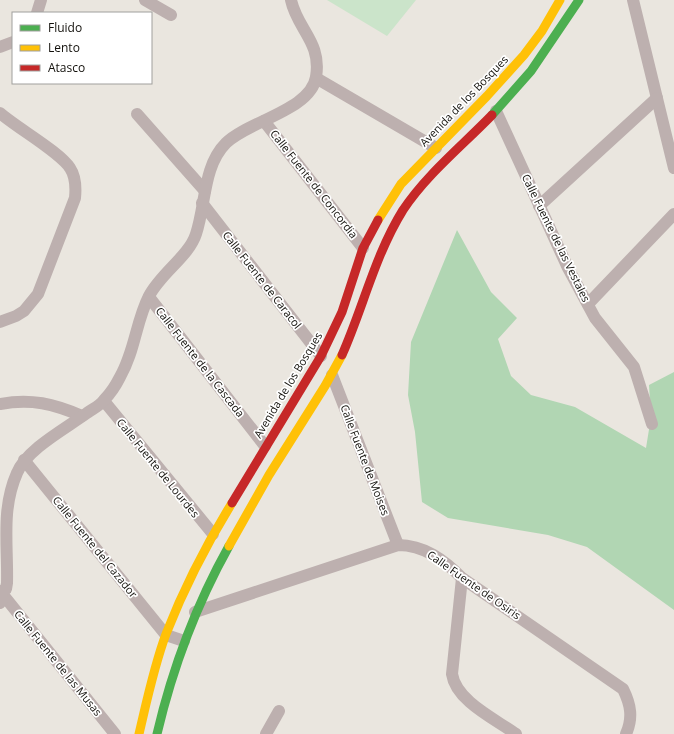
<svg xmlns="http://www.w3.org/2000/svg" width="674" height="734" viewBox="0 0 674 734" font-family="'Open Sans',sans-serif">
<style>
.green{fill:#cbe4ca}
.forest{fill:#b1d6b3}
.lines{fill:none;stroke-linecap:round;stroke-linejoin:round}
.street{stroke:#bdb0af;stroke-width:12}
.fast{stroke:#4caf50;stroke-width:9}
.slow{stroke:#ffc107;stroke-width:9}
.jam{stroke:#c62828;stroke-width:9}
.labels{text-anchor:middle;stroke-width:3.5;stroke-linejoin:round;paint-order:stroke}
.street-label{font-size:11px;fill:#12100b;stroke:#fff}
</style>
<rect width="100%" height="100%" fill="#eae6df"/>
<path class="green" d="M327,0H416L387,36Z"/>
<path class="forest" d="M457,230L491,292L517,318L498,339L511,376L531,395L575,407L646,448L651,417L649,385L674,372V610L587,547L548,535L448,518L422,502L415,432L408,395L411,342Z"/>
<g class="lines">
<g class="street">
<path d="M145,0L171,15"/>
<path d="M633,0L674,168"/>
<path d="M37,13L41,0"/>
<path d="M0,47L13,42"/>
<path d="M316,78L436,148"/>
<path d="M496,111L568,268L595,318L634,367L652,424"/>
<path d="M0,113C17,128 60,152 70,168C76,177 76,188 75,198L38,294L24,311L16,316L0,322"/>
<path d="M137,114L205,191"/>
<path d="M264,121L363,248"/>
<path d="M202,203L321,356"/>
<path d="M539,206L657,98"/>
<path d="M149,297L265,446"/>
<path d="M588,304L674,214"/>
<path d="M332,375L398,545"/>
<path d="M104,401L213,534"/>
<path d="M0,404C31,398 54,404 82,416"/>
<path d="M24,460L166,635L184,641"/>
<path d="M462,578L452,674C456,701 495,719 516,734"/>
<path d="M0,591L115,734"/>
<path d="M0,603L2,600L1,591L6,589L7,583C8,545 1,509 17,473C27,449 65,429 87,413C92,409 100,406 104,400C110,394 116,385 120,377C135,351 136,321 149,296C161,273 189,256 196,234C206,204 203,166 226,143C248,121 311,110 316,77C322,42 297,29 291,0"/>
<path d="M195,612L398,545C424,545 444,560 462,578L623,689C631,705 633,718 626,734"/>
<path d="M266,734L279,711"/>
</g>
<g class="fast">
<path d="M492,115L531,71L579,0"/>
<path d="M157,734C173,666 195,607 229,546"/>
</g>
<g class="slow">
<path d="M378,220L401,184L487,96L524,55L542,31L560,0"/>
<path d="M229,546L269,475L325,386L342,355"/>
<path d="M139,734C147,700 154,666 166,634C184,588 206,545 232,503"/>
</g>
<g class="jam">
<path d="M342,355C363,308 375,255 403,210C427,174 462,146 492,115"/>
<path d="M232,503L321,356L342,312L363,248L378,220"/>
</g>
</g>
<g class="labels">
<g class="street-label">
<text transform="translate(464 101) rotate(-46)" y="4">Avenida de los Bosques</text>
<text transform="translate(314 184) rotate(52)" y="4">Calle Fuente de Concordia</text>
<text transform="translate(556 238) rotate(64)" y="4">Calle Fuente de las Vestales</text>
<text transform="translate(262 280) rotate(52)" y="4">Calle Fuente de Caracol</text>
<text transform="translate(200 362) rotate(52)" y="4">Calle Fuente de la Cascada</text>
<text transform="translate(288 385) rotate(-59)" y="4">Avenida de los Bosques</text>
<text transform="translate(365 460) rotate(69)" y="4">Calle Fuente de Moises</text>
<text transform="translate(158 468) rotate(51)" y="4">Calle Fuente de Lourdes</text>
<text transform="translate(95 547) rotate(51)" y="4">Calle Fuente del Cazador</text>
<text transform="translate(474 585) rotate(35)" y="4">Calle Fuente de Osiris</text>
<text transform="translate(58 663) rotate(51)" y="4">Calle Fuente de las Musas</text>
</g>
</g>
<rect x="12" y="12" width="140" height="72" fill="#ffffff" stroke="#a09f9d"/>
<rect x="20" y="25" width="20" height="6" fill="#4caf50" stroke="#a09f9d"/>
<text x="48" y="32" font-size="12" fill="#12100b">Fluido</text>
<rect x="20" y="45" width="20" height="6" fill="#ffc107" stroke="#a09f9d"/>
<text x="48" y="52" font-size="12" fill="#12100b">Lento</text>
<rect x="20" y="65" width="20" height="6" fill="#c62828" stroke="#a09f9d"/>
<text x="48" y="72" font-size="12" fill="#12100b">Atasco</text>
</svg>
